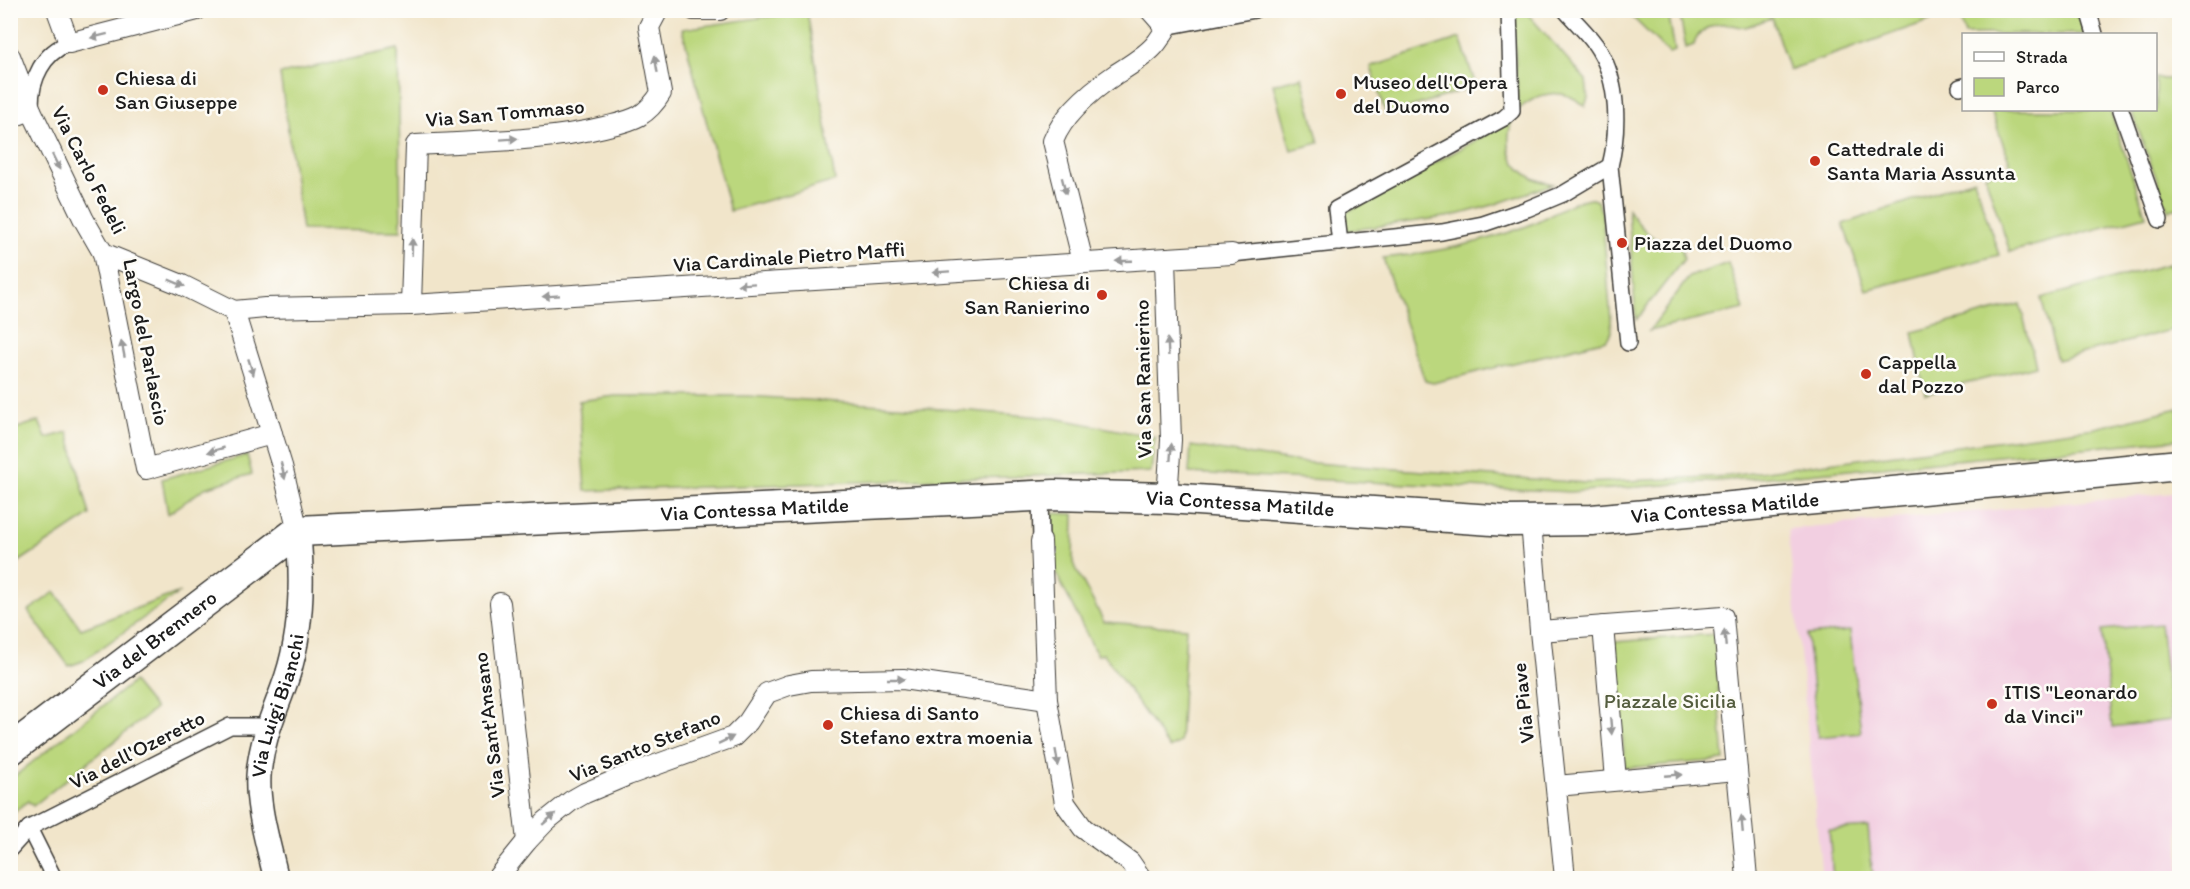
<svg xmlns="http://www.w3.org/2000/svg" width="2190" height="889" viewBox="0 0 2190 889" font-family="Itim,sans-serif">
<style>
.built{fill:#f2cfe1}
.green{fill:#bbd77d;stroke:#6c7a4c;stroke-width:1.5}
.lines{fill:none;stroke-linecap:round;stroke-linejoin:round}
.pedestrian-casing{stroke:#3c3a36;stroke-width:18}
.minor-casing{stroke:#3c3a36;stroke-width:22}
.tertiary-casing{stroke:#3c3a36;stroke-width:27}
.primary-casing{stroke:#3c3a36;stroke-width:33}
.pedestrian{stroke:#fff;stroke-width:15}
.minor{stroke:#fff;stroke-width:20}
.tertiary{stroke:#fff;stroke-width:24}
.primary{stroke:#fff;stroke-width:30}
.oneway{fill:#999}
.poi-dot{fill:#c8321e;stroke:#fdfcf7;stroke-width:2}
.labels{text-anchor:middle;stroke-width:5;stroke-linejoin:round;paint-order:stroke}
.poi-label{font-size:21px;fill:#1c1c1c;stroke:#fdfcf7;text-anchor:start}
.street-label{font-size:21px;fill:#1c1c1c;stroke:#fdfcf7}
.park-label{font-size:21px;fill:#545d3e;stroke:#fdfcf7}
</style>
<rect width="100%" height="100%" fill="#fdfcf7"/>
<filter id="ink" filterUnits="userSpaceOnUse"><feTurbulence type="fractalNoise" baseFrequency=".0167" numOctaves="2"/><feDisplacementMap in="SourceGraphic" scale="12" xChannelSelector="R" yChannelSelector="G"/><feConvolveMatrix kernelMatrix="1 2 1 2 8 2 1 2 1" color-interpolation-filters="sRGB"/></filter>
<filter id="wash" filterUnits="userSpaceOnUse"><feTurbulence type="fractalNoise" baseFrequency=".008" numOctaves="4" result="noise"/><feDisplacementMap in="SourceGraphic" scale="24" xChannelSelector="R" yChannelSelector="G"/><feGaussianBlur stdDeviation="1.35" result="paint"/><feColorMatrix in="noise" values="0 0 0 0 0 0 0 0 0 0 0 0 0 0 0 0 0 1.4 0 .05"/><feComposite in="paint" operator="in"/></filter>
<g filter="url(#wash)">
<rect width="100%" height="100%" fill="#f1e5ca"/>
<path class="built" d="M2174,493L2179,496V878H1822L1788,529Z"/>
<g class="green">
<path d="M807,11L835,181L730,211L682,29Z"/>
<path d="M1513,11H1525L1586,80L1588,98L1585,106C1563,87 1539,91 1518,110Z"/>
<path d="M1626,11H1668L1675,51L1669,53Z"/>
<path d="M1679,11L1957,10V11L1789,70L1772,18C1763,20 1754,25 1745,27C1739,28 1733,24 1727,24C1713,22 1697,31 1694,45L1686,48Z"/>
<path d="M1957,11H2078L2085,34H1965Z"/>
<path d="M1460,38L1476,86L1386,115L1371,67Z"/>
<path d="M398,49L401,231L302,230L280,74Z"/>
<path d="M1302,77L1319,143L1291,150L1273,84Z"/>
<path d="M2156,77L2163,79H2179V208L2168,210L2131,110H2156Z"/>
<path d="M1991,110H2110L2146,216L2010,252L1985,175L2011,166Z"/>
<path d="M1512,120C1501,156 1518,178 1553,184L1493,205L1453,216L1346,231L1343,214Z"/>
<path d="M1974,179L1999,255L1866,290L1843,224Z"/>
<path d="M1590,198L1597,201L1602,213L1612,332L1606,340L1433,383L1425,381L1383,258C1433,253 1480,244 1527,226C1547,218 1568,202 1590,198Z"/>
<path d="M1628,209C1644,232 1652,242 1681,247L1684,259L1636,320Z"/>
<path d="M1728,263L1744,309L1649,331L1689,277Z"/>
<path d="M2169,264L2179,301V328L2057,360L2041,298Z"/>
<path d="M2020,304L2036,366L1925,394L1913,332Z"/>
<path d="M615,396H747L971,411L1054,418L1155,437L1151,472L585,491L579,401Z"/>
<path d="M2179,408V439L1796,475L1570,492L1189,473L1191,446L1300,462L1586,483L1729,476L2095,428Z"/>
<path d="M39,421L46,438L68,432L90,515L11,567V430Z"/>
<path d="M247,455L252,474L205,488L168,514L162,479Z"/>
<path d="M1049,513L1074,514L1073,563L1104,622L1186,628L1180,742L1169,748L1104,654L1097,655L1050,561Z"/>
<path d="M55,592L81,629L180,592L83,661L69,666L28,611Z"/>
<path d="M2160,624L2171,720L2112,727L2102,630Z"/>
<path d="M1850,631L1861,733L1818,737L1807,635Z"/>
<path d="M1714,634L1724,760L1625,768L1615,642Z"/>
<path d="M133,682L155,709L33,806L28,801L11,814V779Z"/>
<path d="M1868,827L1873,878H1833L1829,830Z"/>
</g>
</g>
<g filter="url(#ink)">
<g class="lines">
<g class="pedestrian-casing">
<g id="pedestrian">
<path d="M1565,10C1576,23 1591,36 1599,50C1619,83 1619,130 1610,166L1628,343"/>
<path d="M2088,10L2095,34"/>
<path d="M1165,27L1255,10"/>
<path d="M1960,87L1964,86"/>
<path d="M31,105C31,79 43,53 69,43"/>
<path d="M2121,110L2160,220"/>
<path d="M1340,243L1336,209L1504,118L1512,111L1509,10"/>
<path d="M1232,254L1442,232L1483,224L1527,209L1563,194L1610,166"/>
<path d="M1040,495L1041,541"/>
<path d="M29,828L54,878"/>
<path d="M10,849L29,828L230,726H267"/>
</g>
</g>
<g class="minor-casing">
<g id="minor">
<path d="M57,10L69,43L197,10"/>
<path d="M694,10H720"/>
<path d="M1150,10L1165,27"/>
<path d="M10,56L31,110L84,220L103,253L146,469L272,434"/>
<path d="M10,118L31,110"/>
<path d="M103,253L182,285L234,311L282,466L298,531"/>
<path d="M1165,259L1171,440L1167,498"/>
<path d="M1083,262L1053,141C1064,113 1091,91 1116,74C1129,66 1144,57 1154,46C1163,36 1169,22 1177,10"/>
<path d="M411,305L416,145C478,141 543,142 604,127C616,124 628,122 639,116C649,110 655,103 661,93L649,27L658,10"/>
<path d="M234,311L265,308L411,305L1232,254"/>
<path d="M1531,522L1540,631L1565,878"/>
<path d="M1041,541L1047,700L1065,803L1083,828L1130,862L1141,878"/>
<path d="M500,603L527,841"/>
<path d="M1603,626L1616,780"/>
<path d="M1540,631L1723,617L1737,770L1556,786"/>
<path d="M1737,770L1747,878"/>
<path d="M497,878L527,841L546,821L571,801L585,793L628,775L733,737L748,722L767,693L789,685L811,681L903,679L1047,700"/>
</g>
</g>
<g class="tertiary-casing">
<g id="tertiary">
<path id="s1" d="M276,878C269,846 255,803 259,770C263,734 276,710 287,677C302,631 303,580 298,531"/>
</g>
</g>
<g class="primary-casing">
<g id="primary">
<path id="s2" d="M10,750L298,531L1054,495L1167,498L1507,521L1592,520L2180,465"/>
</g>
</g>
<use href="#pedestrian" class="pedestrian"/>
<use href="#minor" class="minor"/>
<use href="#tertiary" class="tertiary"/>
<use href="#primary" class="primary"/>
</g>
<defs><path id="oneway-solid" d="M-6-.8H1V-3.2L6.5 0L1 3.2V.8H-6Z" transform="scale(1.5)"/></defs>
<g class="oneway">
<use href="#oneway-solid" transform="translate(99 36) rotate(166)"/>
<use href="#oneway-solid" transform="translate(656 64) rotate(-100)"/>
<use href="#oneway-solid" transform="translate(509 139) rotate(-4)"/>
<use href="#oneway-solid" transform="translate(56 162) rotate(64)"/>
<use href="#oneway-solid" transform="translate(1064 186) rotate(76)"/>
<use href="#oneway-solid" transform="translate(412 247) rotate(-88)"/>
<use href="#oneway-solid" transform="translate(1124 261) rotate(178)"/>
<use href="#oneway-solid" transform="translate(941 272) rotate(176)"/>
<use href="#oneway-solid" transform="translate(177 283) rotate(23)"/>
<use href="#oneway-solid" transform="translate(746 284) rotate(176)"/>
<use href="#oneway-solid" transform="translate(551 296) rotate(176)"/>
<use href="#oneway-solid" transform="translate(1168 347) rotate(-93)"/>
<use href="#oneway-solid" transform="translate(123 349) rotate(-101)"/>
<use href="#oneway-solid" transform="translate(251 367) rotate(72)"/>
<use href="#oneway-solid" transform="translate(216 450) rotate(164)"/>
<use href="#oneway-solid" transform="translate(1171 452) rotate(-86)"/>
<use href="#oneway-solid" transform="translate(283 471) rotate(76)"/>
<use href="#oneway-solid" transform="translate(1725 638) rotate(-95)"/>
<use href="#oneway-solid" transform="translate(896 679)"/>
<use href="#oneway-solid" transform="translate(1611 726) rotate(85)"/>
<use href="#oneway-solid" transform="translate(726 740) rotate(-26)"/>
<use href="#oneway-solid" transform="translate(1057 758) rotate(80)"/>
<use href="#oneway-solid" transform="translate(1674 775) rotate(-5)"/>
<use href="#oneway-solid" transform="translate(549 819) rotate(-41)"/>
<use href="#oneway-solid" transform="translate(1742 824) rotate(-95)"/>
</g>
</g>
<g class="poi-dot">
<circle cx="103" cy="90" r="6"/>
<circle cx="1341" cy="94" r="6"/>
<circle cx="1815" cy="161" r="6"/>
<circle cx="1622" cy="243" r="6"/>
<circle cx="1102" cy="295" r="6"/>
<circle cx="1866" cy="374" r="6"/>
<circle cx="1992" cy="704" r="6"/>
<circle cx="828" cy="725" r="6"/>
</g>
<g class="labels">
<g class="poi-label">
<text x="115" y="85">Chiesa di<tspan x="115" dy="24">San Giuseppe</tspan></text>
<text x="1353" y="89">Museo dell'Opera<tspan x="1353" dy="24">del Duomo</tspan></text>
<text x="1827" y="156">Cattedrale di<tspan x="1827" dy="24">Santa Maria Assunta</tspan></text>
<text x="1634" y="250">Piazza del Duomo</text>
<text x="1090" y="290" text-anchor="end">Chiesa di<tspan x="1090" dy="24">San Ranierino</tspan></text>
<text x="1878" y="369">Cappella<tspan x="1878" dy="24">dal Pozzo</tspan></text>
<text x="2004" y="699">ITIS "Leonardo<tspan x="2004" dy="24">da Vinci"</tspan></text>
<text x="840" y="720">Chiesa di Santo<tspan x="840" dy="24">Stefano extra moenia</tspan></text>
</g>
<g class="street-label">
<text transform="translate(505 113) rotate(-5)" y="7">Via San Tommaso</text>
<text transform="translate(89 170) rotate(63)" y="7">Via Carlo Fedeli</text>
<text transform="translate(789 257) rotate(-4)" y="7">Via Cardinale Pietro Maffi</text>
<text transform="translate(146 342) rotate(79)" y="7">Largo del Parlascio</text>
<text transform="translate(1143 379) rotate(-91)" y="7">Via San Ranierino</text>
<text dy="7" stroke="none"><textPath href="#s2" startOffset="1305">Via Contessa Matilde</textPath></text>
<text dy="7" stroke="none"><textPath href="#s2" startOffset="1791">Via Contessa Matilde</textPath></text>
<text dy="7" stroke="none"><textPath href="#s2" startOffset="819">Via Contessa Matilde</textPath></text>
<text dy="7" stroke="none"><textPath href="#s2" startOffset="182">Via del Brennero</textPath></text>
<text transform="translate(1523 703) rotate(-96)" y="7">Via Piave</text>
<text dy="7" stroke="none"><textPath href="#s1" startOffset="177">Via Luigi Bianchi</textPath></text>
<text transform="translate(489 725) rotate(-97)" y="7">Via Sant'Ansano</text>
<text transform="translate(645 746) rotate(-22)" y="7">Via Santo Stefano</text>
<text transform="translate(137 750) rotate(-27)" y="7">Via dell'Ozeretto</text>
</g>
<g class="park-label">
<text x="1670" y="708">Piazzale Sicilia</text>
</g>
</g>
<rect width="2190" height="889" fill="none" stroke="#fdfcf7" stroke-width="36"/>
<rect x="1962" y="33" width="195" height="78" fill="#fdfcf7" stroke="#a3a29f" stroke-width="1.5"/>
<rect x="1974" y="52" width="30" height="9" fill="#ffffff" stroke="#a3a29f" stroke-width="1.5"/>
<text x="2016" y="63" font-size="18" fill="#1c1c1c">Strada</text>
<rect x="1974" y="78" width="30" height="18" fill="#bbd77d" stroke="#a3a29f" stroke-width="1.5"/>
<text x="2016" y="93" font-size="18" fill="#1c1c1c">Parco</text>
</svg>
